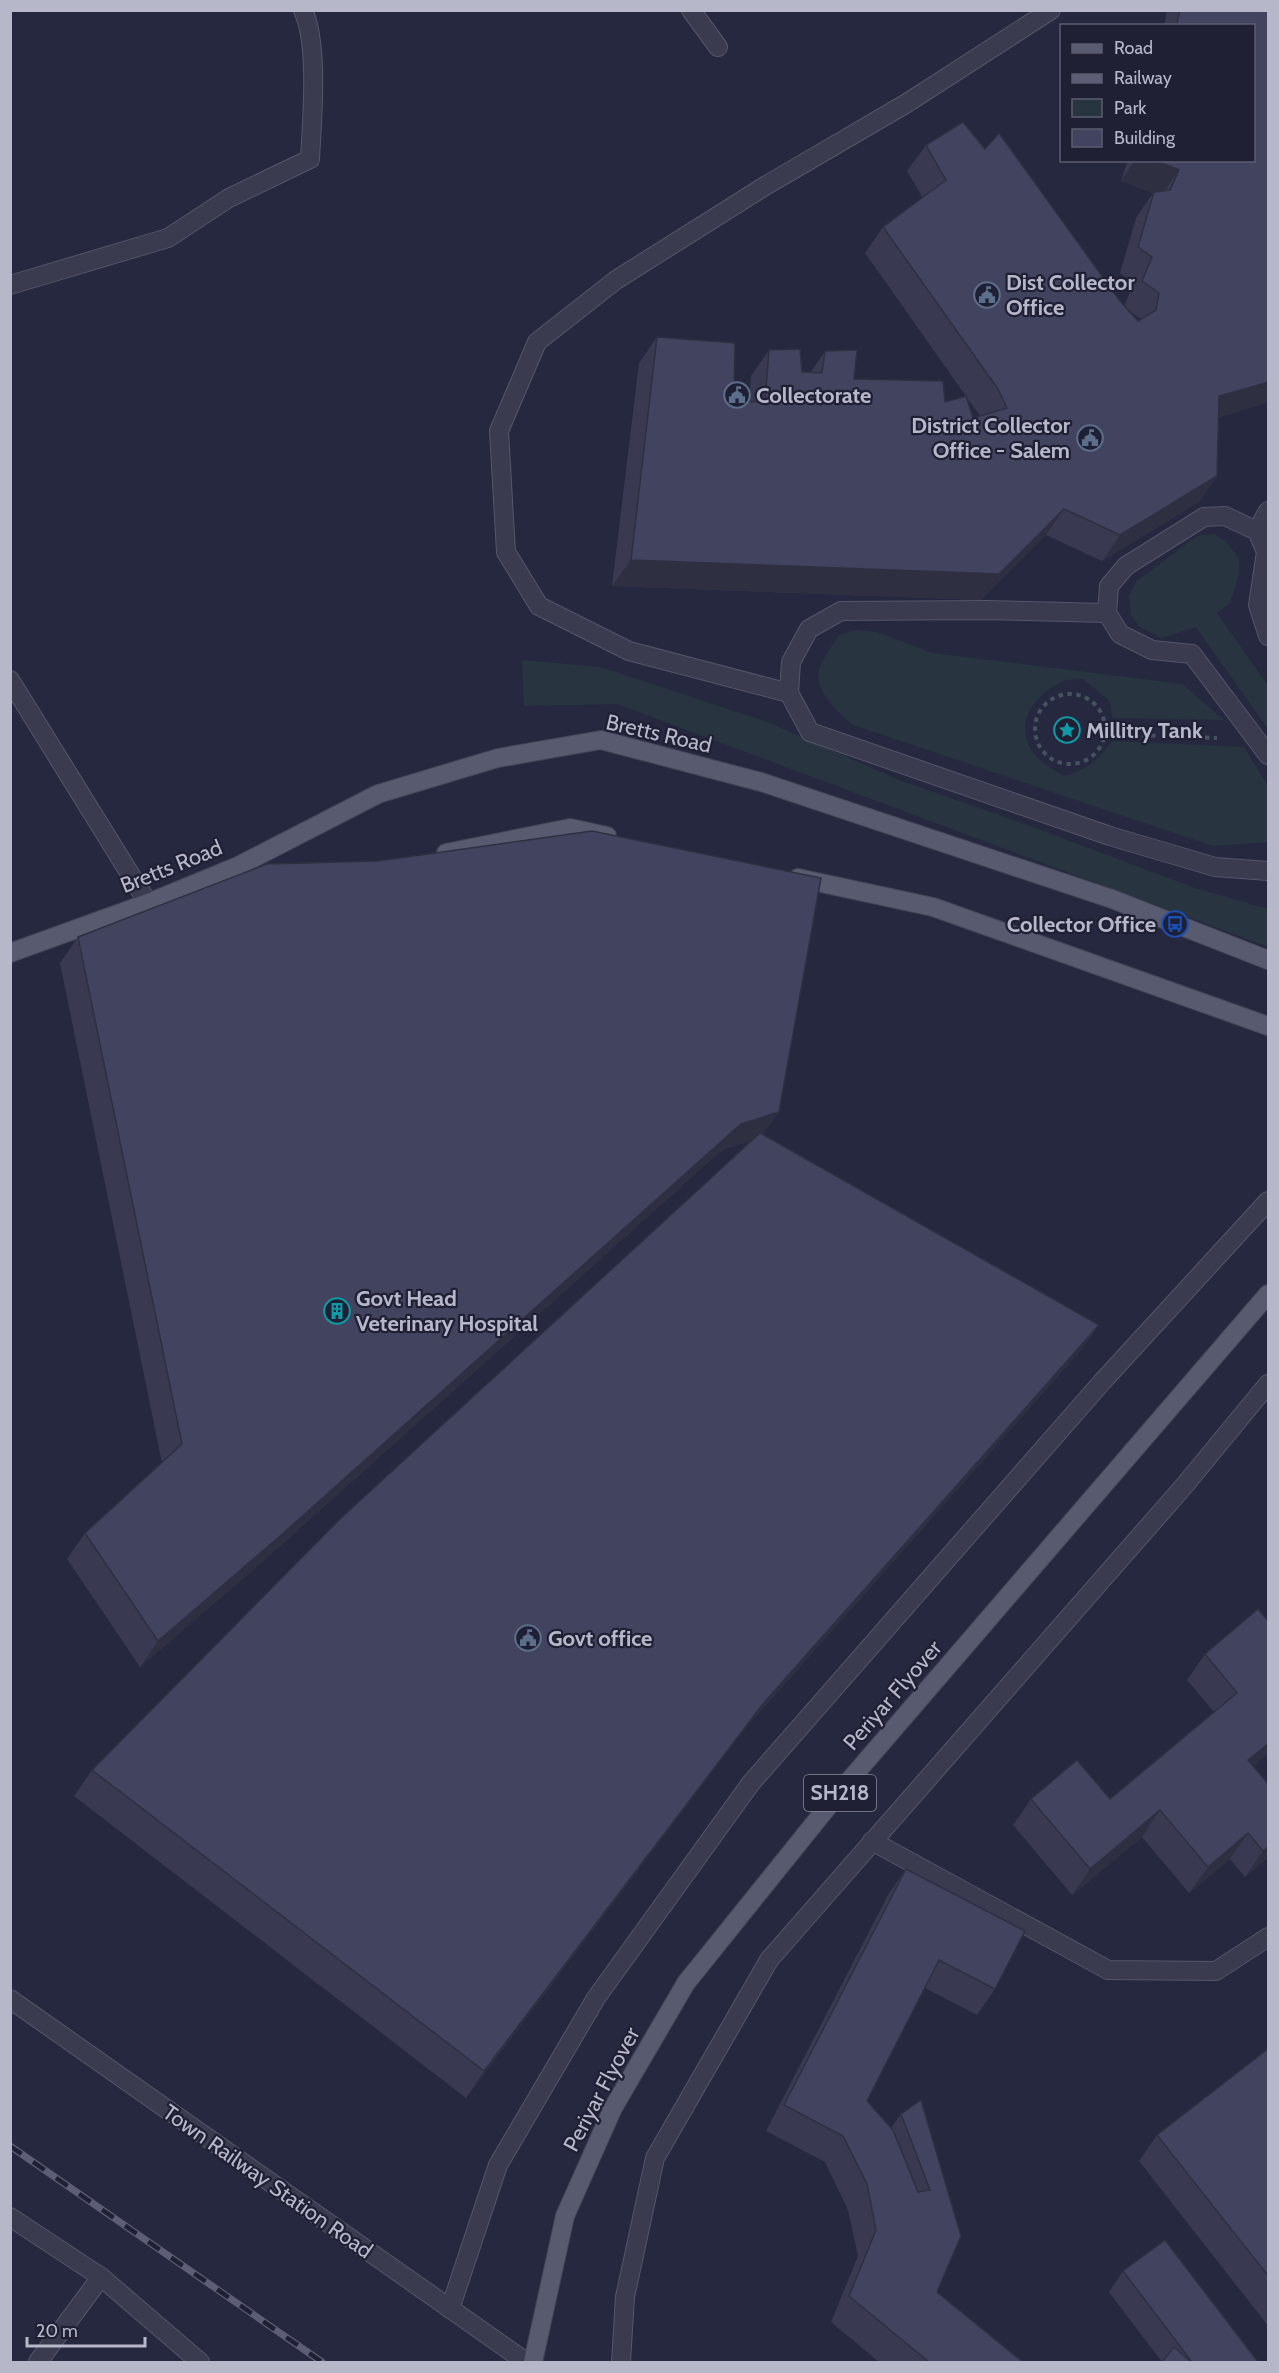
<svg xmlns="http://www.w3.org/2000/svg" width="1279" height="2373" viewBox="0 0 1279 2373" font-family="Cabin,sans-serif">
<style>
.green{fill:#283540}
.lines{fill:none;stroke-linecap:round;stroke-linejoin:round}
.minor-casing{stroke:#55566a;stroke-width:20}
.tertiary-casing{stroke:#55566a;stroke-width:20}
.primary-casing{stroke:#444458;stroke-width:20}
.path{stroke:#46525d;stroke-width:4;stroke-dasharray:4.5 4.5;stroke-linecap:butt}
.minor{stroke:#3a3b4f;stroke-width:18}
.tertiary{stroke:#3a3b4f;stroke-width:18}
.primary{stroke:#585a6f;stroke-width:18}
.rail-casing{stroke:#5d5e76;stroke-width:7}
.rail{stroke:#1f2034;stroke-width:4.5;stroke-dasharray:14;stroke-linecap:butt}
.wall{fill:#393a52;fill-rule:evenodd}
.shaded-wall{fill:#2e3042}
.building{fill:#42445f;stroke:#2e3042;stroke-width:1.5}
.labels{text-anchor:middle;stroke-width:4.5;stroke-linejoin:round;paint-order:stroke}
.shield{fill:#1f2034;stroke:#898a9d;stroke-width:1.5}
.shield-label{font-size:21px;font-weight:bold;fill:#b7b7ca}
.poi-label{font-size:22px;font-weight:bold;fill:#b7b7ca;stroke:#1f2034;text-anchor:start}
.street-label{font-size:22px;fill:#b7b7ca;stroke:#1f2034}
</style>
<rect width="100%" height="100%" fill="#26283f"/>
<g class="green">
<path d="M1215,534L1228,544L1239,559V573L1230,603L1217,613L1268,686V729L1196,627L1161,638L1140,627L1131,615L1129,595L1137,581L1197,536Z"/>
<path d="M856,630L877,632L933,653L1182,684L1224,720L1113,718L1109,700L1083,679C1077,679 1070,679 1064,681C1037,691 1013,722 1032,751C1040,763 1053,770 1065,776C1087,769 1099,760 1112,741L1244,747L1268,786V842L1213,846L853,725C839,712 811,690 820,667C824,656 833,645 839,635Z"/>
<path d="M522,660L600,667L765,721L899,780L1030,826L1195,888L1268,909V947L617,704L524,706Z"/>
</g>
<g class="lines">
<g class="minor-casing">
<g id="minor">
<path d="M691,10L718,47"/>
<path d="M10,285L168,238L229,198L310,159C312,120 319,45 303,10"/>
<path d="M1257,531L1268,511"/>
<path d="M1107,613L986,610L841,611L809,629L791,662L789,693L810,732L1110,836L1215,867L1268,871"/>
<path d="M1268,636L1258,605L1266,552L1257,531L1225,516L1204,517L1126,566L1109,586L1107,613L1120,634L1152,650L1192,654L1268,755"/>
<path d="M10,680L148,903"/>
<path d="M789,693L629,651L539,606L506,552L499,431L537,342L616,280L765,186L907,103L1051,10"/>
<path d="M872,1841L1108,1970L1216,1971L1268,1937"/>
<path d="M38,2362L101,2277"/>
</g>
</g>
<g class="tertiary-casing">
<g id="tertiary">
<path d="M10,1999L526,2362"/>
<path d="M10,2217L101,2277L200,2362"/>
<path d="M450,2309L498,2165L596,1998L751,1783L1102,1382L1268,1201"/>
<path d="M621,2362L625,2297L655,2158L769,1960L1184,1486L1268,1384"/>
</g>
</g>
<g class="primary-casing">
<g id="primary">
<path d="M446,853L570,828L607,836"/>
<path d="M798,878L933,907L1268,1026"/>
<path d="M10,953L148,903L238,866L378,794L498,758L601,740L761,782L1112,899L1268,960"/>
<path d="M533,2362L565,2216L613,2108L686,1983L842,1789L1268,1294"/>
</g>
</g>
<g class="path">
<circle cx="1070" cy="729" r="35"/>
<path d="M1106,734L1217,738"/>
</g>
<use href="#minor" class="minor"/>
<use href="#tertiary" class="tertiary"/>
<use href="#primary" class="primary"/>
<g class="rail-casing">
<path id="rail" d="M10,2146L322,2362"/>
</g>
<use href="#rail" class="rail"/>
</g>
<g class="wall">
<path d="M1167,10H1269V402L1219,417L1217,476L1199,502L1102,561L1046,535L981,600L612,586L639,363L657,337L734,401H749L751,376L769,350L802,372L810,373L825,351L854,379L945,402L973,418L980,416L865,253L883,227L923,198L907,171L926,145L985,149L1124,306L1134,283L1120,273L1136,218L1153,193L1121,181L1128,160H1254V26H1164ZM1129,311L1141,319L1138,321Z"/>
<path d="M378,861L779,1112L763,1134L1099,1325L1080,1351L743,1731L466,2098L74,1796L92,1770L750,1141L722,1150L261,1563L140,1667L67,1559L85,1533L162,1463L60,963L78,937Z"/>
<path d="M1258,1609L1253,1766L1269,1785V1857L1245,1877L1230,1859L1189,1893L1142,1837L1072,1895L1013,1825L1031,1799H1110L1214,1712L1187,1680L1205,1654Z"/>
<path d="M906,1869L995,1989L977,2015L925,1988L867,2101L891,2128L901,2114L961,2236L937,2292L1023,2362H879L831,2322L858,2256L848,2210L825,2162L766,2131L888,1895Z"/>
<path d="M1269,2048V2327L1139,2161L1157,2135Z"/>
<path d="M1123,2271L1258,2362H1162L1109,2292Z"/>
</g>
<g class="shaded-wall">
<path d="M1135,160H1154L1179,170L1161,196L1121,181Z"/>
<path d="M1269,382V402L1201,422L1219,396Z"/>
<path d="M1217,476L1199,502L1102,561L1120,535Z"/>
<path d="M1064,509L1046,535L981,600L612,586L631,560Z"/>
<path d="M779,1112L760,1138L722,1150L261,1563L140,1667L158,1641L741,1124Z"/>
<path d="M1099,1325L1080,1351L743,1731L466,2098L484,2071L762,1705Z"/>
<path d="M1269,1743V1753L1230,1786L1248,1760Z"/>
<path d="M1160,1810L1142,1837L1072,1895L1090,1869Z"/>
<path d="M1248,1833L1230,1859L1189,1893L1208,1867Z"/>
<path d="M1269,1846V1857L1245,1877L1263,1851Z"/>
</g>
<g class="building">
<path d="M1180,10H1269V382L1219,396L1217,476L1120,535L1064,509L999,574L631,560L657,337L735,343L734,401L765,402L769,350L800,349L802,372L822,373L825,351L857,350L854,379L943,381L945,402L966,396L973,418L1007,408L998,389L883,227L946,180L926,145L963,122L985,149L999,133L1120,301L1138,321L1156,310L1159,293L1142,281L1152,257L1138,247L1154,192L1170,190L1179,170L1154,160H1254V26H1176Z"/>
<path d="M592,831L821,878L779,1112L741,1124L279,1537L158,1641L85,1533L182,1444L78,937L267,864L378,861Z"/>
<path d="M760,1133L1099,1325L762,1705L484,2071L92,1770L341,1518Z"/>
<path d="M1258,1609L1269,1622V1743L1248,1760L1269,1785V1846L1263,1851L1248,1833L1208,1867L1160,1810L1090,1869L1031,1799L1077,1760L1110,1799L1237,1693L1205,1654Z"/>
<path d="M906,1869L1025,1931L995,1989L939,1960L867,2101L893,2130L918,2192L930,2190L901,2114L921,2100L961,2236L937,2292L1023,2362H929L849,2296L876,2230L867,2184L843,2136L784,2105Z"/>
<path d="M1269,2048V2277L1157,2135Z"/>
<path d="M1165,2240L1258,2362H1192L1123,2271Z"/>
<path d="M1174,2347L1191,2362H1162Z"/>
</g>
<defs>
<g id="civic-ring" transform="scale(1.35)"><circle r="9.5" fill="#1f2034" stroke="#5c6f8a" stroke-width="1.5"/><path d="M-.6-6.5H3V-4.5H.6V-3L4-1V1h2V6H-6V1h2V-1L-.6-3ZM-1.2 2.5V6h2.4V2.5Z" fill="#5c6f8a"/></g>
<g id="sight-ring" transform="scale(1.35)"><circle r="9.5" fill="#1f2034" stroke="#0f9aa8" stroke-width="1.5"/><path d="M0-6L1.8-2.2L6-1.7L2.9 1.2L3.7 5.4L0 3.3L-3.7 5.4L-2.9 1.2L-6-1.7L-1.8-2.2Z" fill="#0f9aa8"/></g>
<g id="bus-ring" transform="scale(1.35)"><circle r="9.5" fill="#1f2034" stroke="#1a4fb4" stroke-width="1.5"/><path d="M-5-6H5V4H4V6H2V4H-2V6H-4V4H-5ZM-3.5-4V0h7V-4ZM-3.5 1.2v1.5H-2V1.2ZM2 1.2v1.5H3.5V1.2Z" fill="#1a4fb4"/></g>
<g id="building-ring" transform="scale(1.35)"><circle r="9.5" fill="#1f2034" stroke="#0f9aa8" stroke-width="1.5"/><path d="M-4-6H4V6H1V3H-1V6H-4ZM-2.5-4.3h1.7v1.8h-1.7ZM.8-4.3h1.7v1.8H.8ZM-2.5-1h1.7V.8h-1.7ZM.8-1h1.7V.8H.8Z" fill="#0f9aa8"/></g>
</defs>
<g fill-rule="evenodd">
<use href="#civic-ring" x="987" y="295"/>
<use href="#civic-ring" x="737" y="395"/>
<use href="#civic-ring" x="1090" y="438"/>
<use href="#sight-ring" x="1067" y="730"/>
<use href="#bus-ring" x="1175" y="924"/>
<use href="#building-ring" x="337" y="1311"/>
<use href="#civic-ring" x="528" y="1638"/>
</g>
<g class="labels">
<rect class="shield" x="804" y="1775" width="72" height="36" rx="4.5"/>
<g class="shield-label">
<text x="840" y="1800">SH218</text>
</g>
<g class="poi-label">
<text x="1006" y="290">Dist Collector<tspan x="1006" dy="25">Office</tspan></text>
<text x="756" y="403">Collectorate</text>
<text x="1070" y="433" text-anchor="end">District Collector<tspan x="1070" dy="25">Office - Salem</tspan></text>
<text x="1086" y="738">Millitry Tank</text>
<text x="1156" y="932" text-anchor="end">Collector Office</text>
<text x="356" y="1306">Govt Head<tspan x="356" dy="25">Veterinary Hospital</tspan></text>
<text x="548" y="1646">Govt office</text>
</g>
<g class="street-label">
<text transform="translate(659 733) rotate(13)" y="8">Bretts Road</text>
<text transform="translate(171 866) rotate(-22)" y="8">Bretts Road</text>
<text transform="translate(892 1695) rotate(-49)" y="8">Periyar Flyover</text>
<text transform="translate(601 2089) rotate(-62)" y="8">Periyar Flyover</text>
<text transform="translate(268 2181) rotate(35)" y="8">Town Railway Station Road</text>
</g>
</g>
<rect width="1279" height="2373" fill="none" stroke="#b7b7ca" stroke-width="24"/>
<rect x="1060" y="24" width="195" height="138" fill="#1f2034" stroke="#5c5c70" stroke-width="1.5"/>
<rect x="1072" y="44" width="30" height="9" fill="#585a6f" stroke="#5c5c70" stroke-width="1.5"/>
<text x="1114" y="54" font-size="18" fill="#b7b7ca">Road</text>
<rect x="1072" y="74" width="30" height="9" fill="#5d5e76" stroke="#5c5c70" stroke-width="1.5"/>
<text x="1114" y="84" font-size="18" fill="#b7b7ca">Railway</text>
<rect x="1072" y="99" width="30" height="18" fill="#283540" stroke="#5c5c70" stroke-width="1.5"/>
<text x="1114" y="114" font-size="18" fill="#b7b7ca">Park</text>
<rect x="1072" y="129" width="30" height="18" fill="#42445f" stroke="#5c5c70" stroke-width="1.5"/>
<text x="1114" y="144" font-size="18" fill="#b7b7ca">Building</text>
<path d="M27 2337v9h118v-9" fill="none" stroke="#b7b7ca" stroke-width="3"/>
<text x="36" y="2337" font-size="18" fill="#b7b7ca" stroke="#1f2034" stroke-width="4.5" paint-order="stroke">20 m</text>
</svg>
